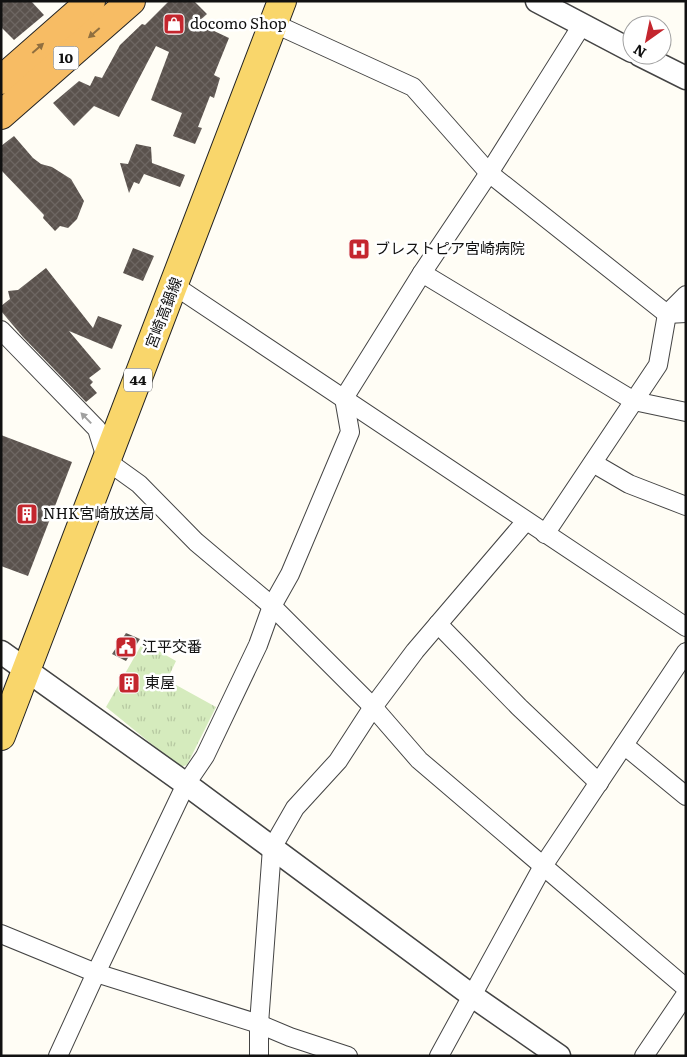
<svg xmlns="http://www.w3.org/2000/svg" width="687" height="1057" viewBox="0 0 687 1057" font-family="Literata,'Noto Sans JP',serif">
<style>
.park{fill:url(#park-tufts)}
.building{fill:url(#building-cross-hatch)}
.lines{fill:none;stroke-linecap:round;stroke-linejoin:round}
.minor-casing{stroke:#444;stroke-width:20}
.tertiary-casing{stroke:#444;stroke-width:25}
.primary-casing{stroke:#222;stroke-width:30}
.trunk-casing{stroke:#222;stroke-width:30}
.minor{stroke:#fff;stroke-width:18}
.tertiary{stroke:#fff;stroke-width:22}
.primary{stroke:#f9d66b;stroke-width:28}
.trunk{stroke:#f7bc64;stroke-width:28}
.oneway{fill:#906f3f}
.oneway2{fill:#a0a0a0}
.labels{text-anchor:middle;stroke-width:5;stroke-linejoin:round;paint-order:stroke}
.shield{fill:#fff;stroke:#585858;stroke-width:1}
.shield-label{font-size:14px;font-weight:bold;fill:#111}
.poi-label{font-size:15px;fill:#111;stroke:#fff;text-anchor:start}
.street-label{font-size:15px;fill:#111;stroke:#fff}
</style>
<defs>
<pattern id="park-tufts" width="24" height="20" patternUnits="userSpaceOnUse" patternTransform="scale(1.25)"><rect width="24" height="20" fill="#d5ebbd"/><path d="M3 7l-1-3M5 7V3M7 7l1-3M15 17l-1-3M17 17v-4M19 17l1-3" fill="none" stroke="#b6c8a1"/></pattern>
<pattern id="building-cross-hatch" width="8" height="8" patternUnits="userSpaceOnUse" patternTransform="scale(1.25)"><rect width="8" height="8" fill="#5a524d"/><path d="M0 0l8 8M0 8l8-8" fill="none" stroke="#6d6662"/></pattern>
</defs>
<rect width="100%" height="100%" fill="#fffdf5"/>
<path class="park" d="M143,642L176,661L167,680L216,707L187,765L180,767L106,707Z"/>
<g class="building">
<path d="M1,1H31L44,15L14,40L1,27Z"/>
<path d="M169,1H194L207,14L197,23L229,38L214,75L220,78L214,98L210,96L198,127L202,128L195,144L173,136L182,113L151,100L169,52L156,46L119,117L94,106L74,126L53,103L79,81L90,86L95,76L102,78L120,45L142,24L145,25Z"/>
<path d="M14,136L33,158L41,164L52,167L71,179L84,201L77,219L68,228L60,226L55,231L43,218L44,215L1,170V146Z"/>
<path d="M136,144L151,147L152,163L185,175L180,187L144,174L139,184L134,182L129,193L120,163L128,164Z"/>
<path d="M133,248L154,256L143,281L123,273Z"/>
<path d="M46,268L93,328L98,316L122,325L112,349L69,331L101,369L89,378L93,382L90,385L97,393L86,402L23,337L1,311V306L10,299L8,291L18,290Z"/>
<path d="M1,435L72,462L28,576L1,566Z"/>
<path d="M126,633L140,639L126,661L112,654Z"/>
</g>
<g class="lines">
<g class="minor-casing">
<g id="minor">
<path d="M275,24L413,87L489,173L667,314L686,313"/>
<path d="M422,273L634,401L686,412"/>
<path d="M175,286L686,627"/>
<path d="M1,330L97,429L107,461L139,484L196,542L272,606L373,707L419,760L686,988"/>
<path d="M593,463L629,484L686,506"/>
<path d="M545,534L658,365L667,314L686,295"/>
<path d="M438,624L519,707L599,783"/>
<path d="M624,745L686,796"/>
<path d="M1,934L96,973L259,1024L290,1037L348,1056"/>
<path d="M58,1056L96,973L186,784L205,756L258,645L272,606L290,574L350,432L344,398L422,273L489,173L582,25"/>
<path d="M259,1056V1024L272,848L295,808L338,761L373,707L415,651L526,521"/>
<path d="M439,1056L543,866L686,652"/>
<path d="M644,1056L686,994"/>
</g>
</g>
<g class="tertiary-casing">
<g id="tertiary">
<path d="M537,1L632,51"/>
<path d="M640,55L686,78"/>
<path d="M1,652L186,784L471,995L559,1056"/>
</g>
</g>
<g class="primary-casing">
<path id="primary" d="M1,736L282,1"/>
</g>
<g class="trunk-casing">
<g id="trunk">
<path d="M1,80L91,1"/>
<path d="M1,115L131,1"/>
</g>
</g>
<use href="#minor" class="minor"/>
<use href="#tertiary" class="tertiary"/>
<use href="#primary" class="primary"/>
<use href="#trunk" class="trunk"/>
</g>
<defs><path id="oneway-solid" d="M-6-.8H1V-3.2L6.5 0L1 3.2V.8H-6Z" transform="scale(1.25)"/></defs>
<g class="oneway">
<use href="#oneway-solid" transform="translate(94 33) rotate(139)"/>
<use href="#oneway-solid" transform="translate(38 48) rotate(-41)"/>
</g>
<use class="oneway2" href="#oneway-solid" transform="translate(86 418) rotate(-134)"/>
<defs>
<g id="shop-square" transform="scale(1.125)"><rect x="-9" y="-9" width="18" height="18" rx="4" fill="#c4262e" stroke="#fff"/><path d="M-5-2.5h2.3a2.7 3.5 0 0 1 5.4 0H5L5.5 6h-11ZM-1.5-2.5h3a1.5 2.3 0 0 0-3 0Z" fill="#fff"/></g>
<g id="hospital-square" transform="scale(1.125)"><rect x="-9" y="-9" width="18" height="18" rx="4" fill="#c4262e" stroke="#fff"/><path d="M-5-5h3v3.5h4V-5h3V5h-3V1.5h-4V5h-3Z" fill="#fff"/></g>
<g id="building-square" transform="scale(1.125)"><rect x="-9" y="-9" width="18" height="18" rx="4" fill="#c4262e" stroke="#fff"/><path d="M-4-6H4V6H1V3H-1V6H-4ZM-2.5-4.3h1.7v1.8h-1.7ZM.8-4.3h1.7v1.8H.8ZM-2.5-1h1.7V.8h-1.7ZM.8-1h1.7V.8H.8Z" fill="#fff"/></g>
<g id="civic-square" transform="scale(1.125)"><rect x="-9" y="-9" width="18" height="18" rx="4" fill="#c4262e" stroke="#fff"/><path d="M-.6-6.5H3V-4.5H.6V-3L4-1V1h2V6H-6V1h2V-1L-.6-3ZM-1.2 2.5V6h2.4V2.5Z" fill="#fff"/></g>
</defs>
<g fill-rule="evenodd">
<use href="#shop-square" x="174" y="24"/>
<use href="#hospital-square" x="359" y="249"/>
<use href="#building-square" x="27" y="514"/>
<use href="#civic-square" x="126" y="647"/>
<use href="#building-square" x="129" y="683"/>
</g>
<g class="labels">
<g class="shield">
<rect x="53.5" y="46.5" width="25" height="23" rx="4"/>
<rect x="124" y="368.5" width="28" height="23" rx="4"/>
</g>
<g class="shield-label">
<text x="66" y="63">10</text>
<text x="138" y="385">44</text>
</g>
<g class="poi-label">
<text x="190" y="29">docomo Shop</text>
<text x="375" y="254">ブレストピア宮崎病院</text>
<text x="43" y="519">NHK宮崎放送局</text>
<text x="142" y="652">江平交番</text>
<text x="145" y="688">東屋</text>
</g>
<g class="street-label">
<text transform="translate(164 313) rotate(-69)" y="5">宮崎高鍋線</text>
</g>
</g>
<rect width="687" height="1057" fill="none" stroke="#111111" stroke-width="5"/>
<g transform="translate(647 40) rotate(213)"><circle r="24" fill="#ffffff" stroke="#a0a0a0"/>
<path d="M0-4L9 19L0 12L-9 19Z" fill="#c4262e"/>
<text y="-8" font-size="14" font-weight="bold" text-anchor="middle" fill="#111111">N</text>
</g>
</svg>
